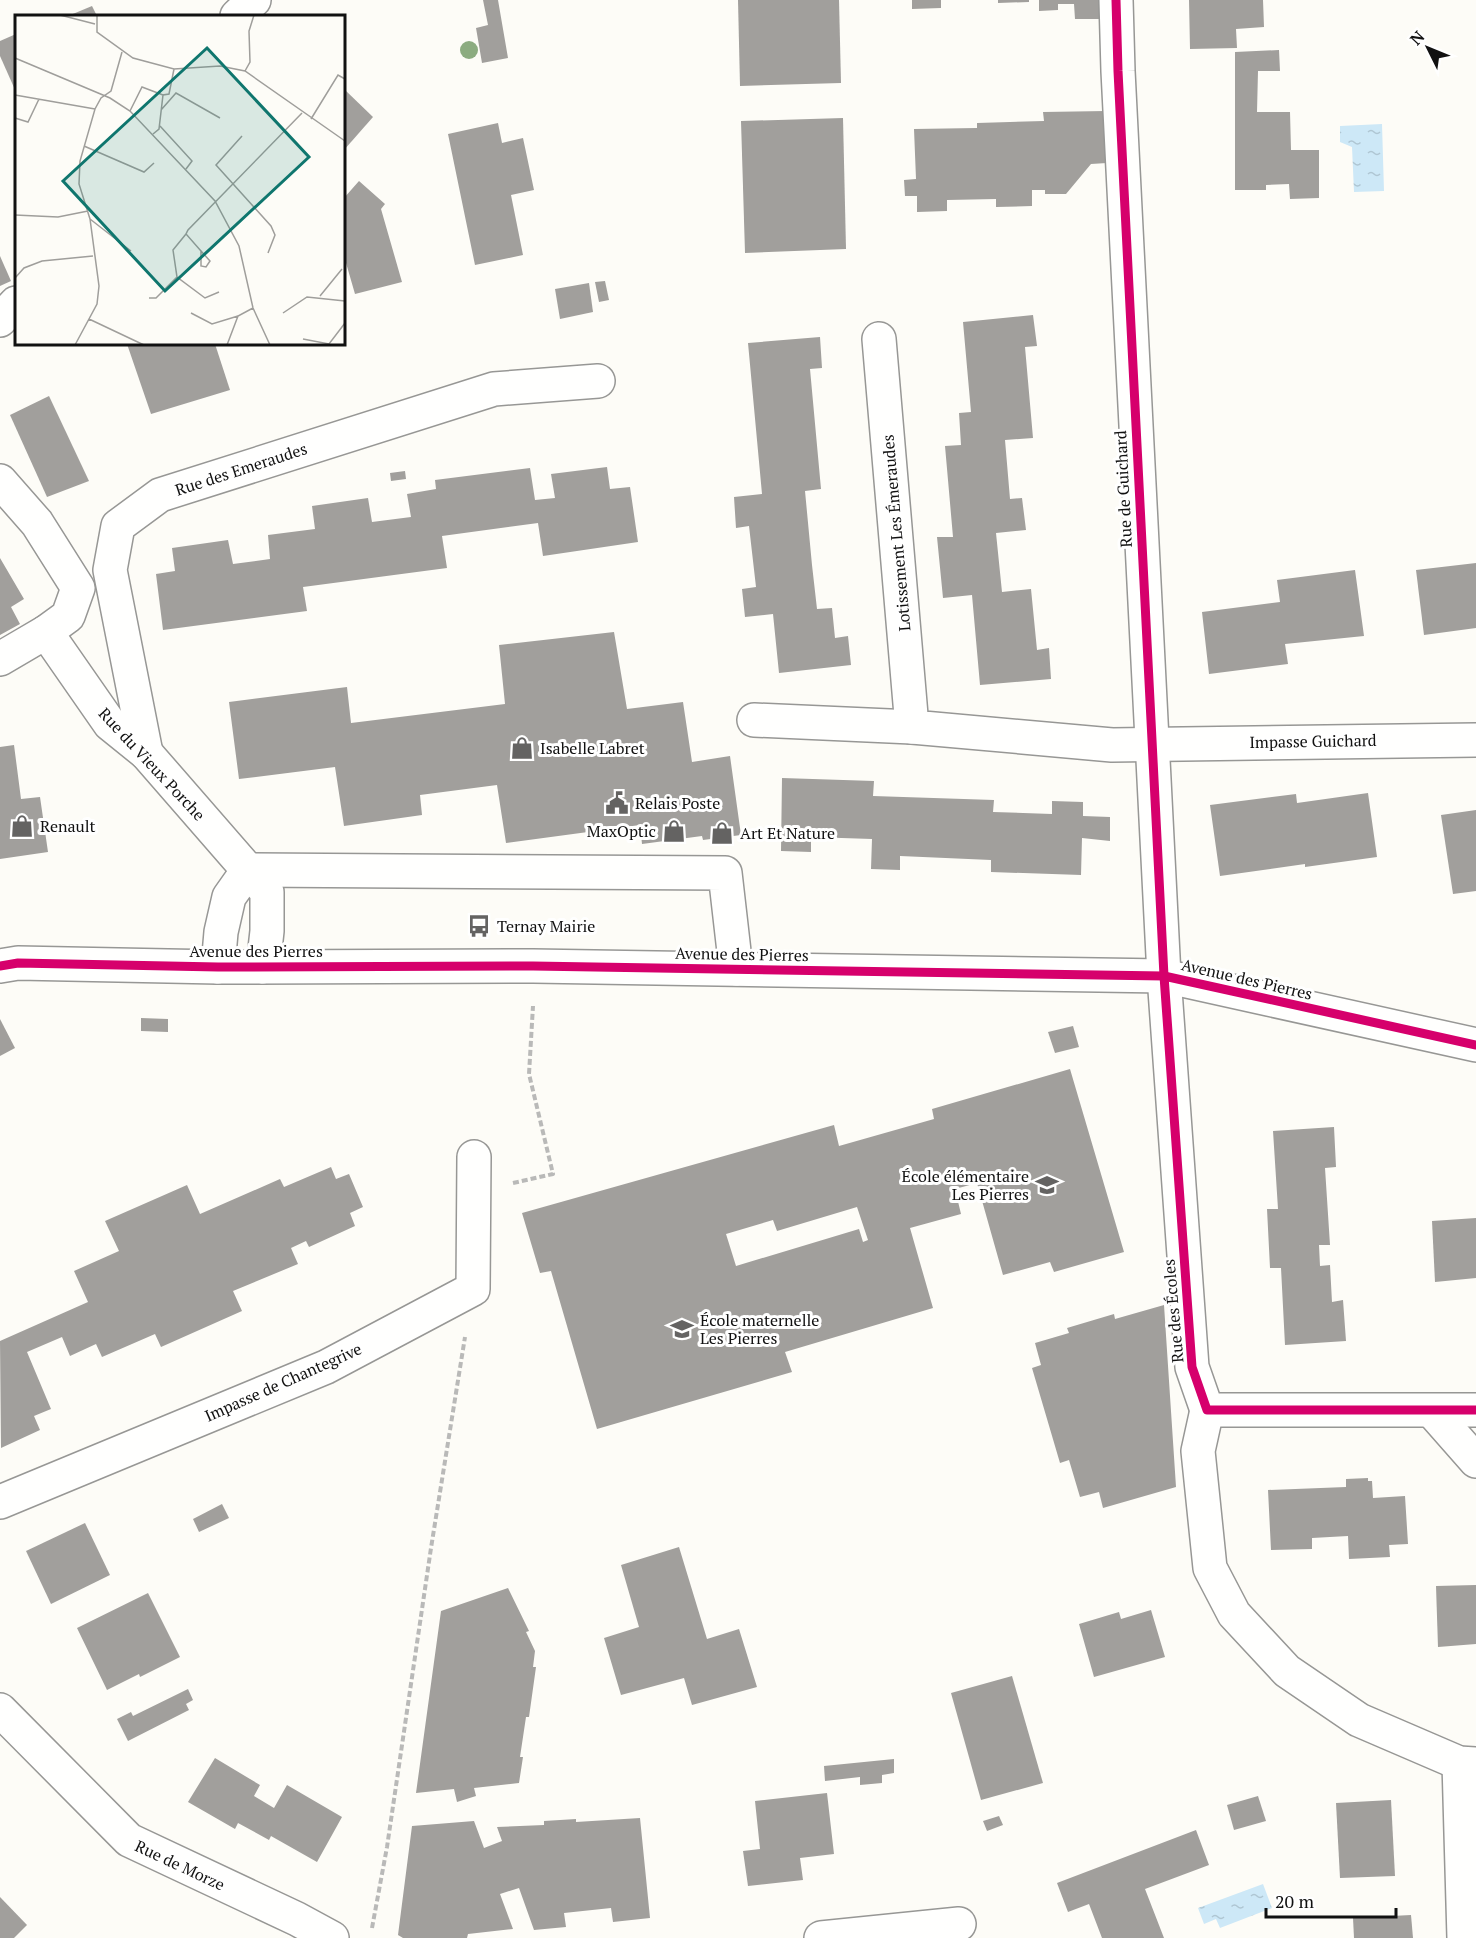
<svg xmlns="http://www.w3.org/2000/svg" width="1476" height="1938" viewBox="0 0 1476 1938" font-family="'PT Serif',serif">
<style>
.water{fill:url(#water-ripples)}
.building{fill:#a19f9c;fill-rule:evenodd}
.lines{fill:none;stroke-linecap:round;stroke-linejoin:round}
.minor-casing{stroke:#979795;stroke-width:36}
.path{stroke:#b9b9b8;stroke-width:4;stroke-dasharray:6 3;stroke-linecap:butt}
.minor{stroke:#fffffe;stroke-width:33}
.cycleway-casing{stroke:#fff;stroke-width:13}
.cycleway{stroke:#d6006c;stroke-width:9}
.tree{fill:#8cac80}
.labels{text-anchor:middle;stroke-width:6;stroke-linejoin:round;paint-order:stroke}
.street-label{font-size:16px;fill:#111;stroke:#fff}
.poi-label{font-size:16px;fill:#111;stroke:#fff;text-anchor:start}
.inset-road{fill:none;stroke:#9f9e9b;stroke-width:1.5}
.view{fill:#0f766e;fill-opacity:0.15;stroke:#0f766e;stroke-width:3}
.inset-edge{fill:none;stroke:#111;stroke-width:3}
</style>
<defs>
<pattern id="water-ripples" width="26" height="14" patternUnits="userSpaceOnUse" patternTransform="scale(1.5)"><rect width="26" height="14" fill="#cde8f7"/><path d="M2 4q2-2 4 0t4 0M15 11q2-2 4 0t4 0" fill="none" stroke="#afc6d3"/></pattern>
</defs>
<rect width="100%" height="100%" fill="#fdfcf7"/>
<g class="water">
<path d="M1382,124L1384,191L1354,192L1352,147L1340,142V126Z"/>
<path d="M1263,1884L1272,1908L1220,1928L1216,1919L1204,1924L1198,1908Z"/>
</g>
<g class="building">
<path d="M483,0H498L508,58L482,63L476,28L488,25Z"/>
<path d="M738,0H839L841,83L740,86Z"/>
<path d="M912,0H941V8L912,9Z"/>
<path d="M998,0H1029V2L998,3Z"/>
<path d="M1039,0H1103L1104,19H1075L1074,4H1058V10L1039,11Z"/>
<path d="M1189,0H1263L1264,27L1236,29L1237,48L1190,49Z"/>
<path d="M92,6L97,16H68Z"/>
<path d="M16,34V92L0,56V41Z"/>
<path d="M1279,50L1280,71H1258L1257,112H1290L1291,150H1319V198L1290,199L1289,184L1266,185V190H1235V52Z"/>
<path d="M344,89L373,117L344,150Z"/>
<path d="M1106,111L1107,163L1091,164L1066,194H1045V190H1032V206L996,207V199L947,200V211L917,212V196H905L904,180L916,179L914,129L977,128V123L1044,121L1043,112Z"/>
<path d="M843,118L846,249L745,253L741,121Z"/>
<path d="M498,123L502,143L523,138L534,190L511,195L523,255L475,265L448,134Z"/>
<path d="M359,181L385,204L381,209L402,282L355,294L344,256V198Z"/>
<path d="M0,256L11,281L0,286Z"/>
<path d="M605,281L609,300L599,302L595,282Z"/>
<path d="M589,283L593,312L560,319L555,289Z"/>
<path d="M1033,315L1037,346L1025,347L1033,438L1005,440L1010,499L1022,498L1026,530L996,533L1002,592L1031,589L1037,650L1049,648L1051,679L980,685L972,595L943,598L937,537H953L945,446L961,445L959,413L971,412L963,322Z"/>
<path d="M820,337L822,368L810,369L821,489L805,491L812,565L817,609L832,608L835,638L848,636L851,665L779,673L773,614L745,617L742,589L756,587L749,526L736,528L734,497L762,494L748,343Z"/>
<path d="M127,344H215L230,390L151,414Z"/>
<path d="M49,396L89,481L47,497L10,415Z"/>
<path d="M607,467L610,489L630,487L638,542L543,556L538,523L442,536L447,568L303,587L307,611L163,630L156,574L175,571L172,548L228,540L233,564L270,559L268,535L315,529L312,506L368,498L372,522L411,517L407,494L436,489L435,480L530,468L535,500L555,498L551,474Z"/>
<path d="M405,471L406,479L391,481L390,473Z"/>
<path d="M0,558L24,599L11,607L20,624L0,635Z"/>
<path d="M1476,563V628L1424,635L1416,570Z"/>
<path d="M1355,570L1364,636L1285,644L1288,664L1209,674L1202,612L1280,602L1277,580Z"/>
<path d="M614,632L627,709L683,702L692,762L730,756L741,835L703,840L702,836L642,844L640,825L506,843L497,785L420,795L422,815L344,826L335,767L239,779L229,702L347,687L351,723L505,704L499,645Z"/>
<path d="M14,745L21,799L40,797L48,852L0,859V747Z"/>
<path d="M782,778L874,781L873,796L994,800L993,812L1052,814V801L1083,802V816L1110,817V841L1082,838L1081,875L991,872V860L900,856V870L871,869L872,839L811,837V852L781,851Z"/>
<path d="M1368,793L1377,857L1305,867V864L1220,876L1210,805L1296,794L1297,803Z"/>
<path d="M1476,810V891L1453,894L1441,815Z"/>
<path d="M141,1018L168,1019V1032L141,1031Z"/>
<path d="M0,1019L15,1048L0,1056Z"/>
<path d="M1073,1026L1079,1047L1055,1053L1048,1032Z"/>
<path d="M1070,1069L1124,1252L1054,1272L1050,1262L1003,1275L977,1183L955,1189L961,1214L910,1228L933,1308L785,1352L792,1372L597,1429L551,1271L540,1273L522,1213L834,1125L839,1146L934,1119L932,1109ZM857,1207L868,1240L863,1242L859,1229L736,1266L726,1234L773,1220L777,1231Z"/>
<path d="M1334,1127L1336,1167L1325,1168L1330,1245H1319L1320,1266L1330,1265L1332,1302L1343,1300L1346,1341L1285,1345L1281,1268H1270L1267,1209H1278L1273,1131Z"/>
<path d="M331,1167L336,1179L349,1174L363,1207L350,1213L355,1226L309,1247L306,1241L291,1248L298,1264L233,1291L242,1311L161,1347L155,1334L102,1357L96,1344L70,1356L62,1337L27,1352L51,1409L34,1416L40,1430L1,1448L0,1341L88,1302L74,1271L119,1251L105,1221L187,1185L200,1214L280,1179L284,1187Z"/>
<path d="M1476,1218V1278L1435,1282L1432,1221Z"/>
<path d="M1164,1305L1176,1487L1103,1508L1099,1492L1080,1497L1069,1460L1060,1463L1032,1368L1041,1365L1035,1343L1069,1333L1067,1328L1114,1314L1115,1319Z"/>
<path d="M1368,1478V1481H1372L1373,1498L1405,1496L1408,1544L1389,1545L1390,1557L1349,1559L1348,1536L1312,1538V1549L1271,1550L1268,1490L1346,1487V1479Z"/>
<path d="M222,1504L229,1518L199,1532L193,1519Z"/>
<path d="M85,1523L110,1575L51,1604L26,1551Z"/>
<path d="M679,1547L707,1639L739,1629L757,1687L692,1705L684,1678L621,1695L604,1638L639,1627L621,1565Z"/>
<path d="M1476,1585V1644L1438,1647L1436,1586Z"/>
<path d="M508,1588L529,1631L526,1632L535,1651L533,1667H536L529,1717H526L520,1757H523L519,1783L474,1788L476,1796L457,1802L454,1789L416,1793L441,1611Z"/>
<path d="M148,1593L180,1657L140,1677L139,1674L107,1690L77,1628Z"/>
<path d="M1151,1610L1165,1657L1094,1677L1079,1624L1119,1612L1121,1619Z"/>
<path d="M1012,1676L1043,1783L981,1800L951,1693Z"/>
<path d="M188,1689L193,1700L186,1704L189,1710L128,1741L117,1719L131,1712L133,1716Z"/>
<path d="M215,1758L260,1785L254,1796L274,1808L287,1785L342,1817L317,1862L271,1836L269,1840L238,1823L235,1829L188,1802Z"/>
<path d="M894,1759V1773L882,1775V1783L860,1785V1777L825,1781L824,1766Z"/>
<path d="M827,1793L834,1854L800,1858L803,1880L748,1886L743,1851L760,1849L755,1801Z"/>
<path d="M1258,1796L1266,1821L1234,1830L1227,1805Z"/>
<path d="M1391,1800L1395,1876L1340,1878L1336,1803Z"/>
<path d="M999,1816L1003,1825L987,1831L983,1821Z"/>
<path d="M640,1818L650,1918L613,1922L611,1908L564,1913L566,1927L534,1930L519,1888L500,1894L513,1929L468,1934L467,1938H403L398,1935L412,1826L474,1821L484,1848L502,1841L497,1827L544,1825V1821L576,1819V1822Z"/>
<path d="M1196,1830L1209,1865L1145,1889L1164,1938H1102L1089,1904L1068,1912L1057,1883Z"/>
<path d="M0,1897L27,1925L14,1938H0Z"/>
<path d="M1411,1915L1413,1938H1354L1353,1918Z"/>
</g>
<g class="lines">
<g class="minor-casing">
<g id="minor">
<path d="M1116,0L1118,71L1164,976L1192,1367L1207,1410H1476"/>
<path d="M237,16L254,0"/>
<path d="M0,320L16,303"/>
<path d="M879,339L912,727L1112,745L1476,740"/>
<path d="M0,481L37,523L78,588L68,616L46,632L0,659"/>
<path d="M46,632L110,724L146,753L267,892V931L263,967"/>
<path d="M754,720L912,727"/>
<path d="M146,753L110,570L118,526L160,495L494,389L598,381"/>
<path d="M248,870L725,873L736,969"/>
<path d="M0,966L18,963L218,967L533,966L1164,976L1476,1045"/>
<path d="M218,967L221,932L229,897L248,870"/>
<path d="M1207,1410L1198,1451L1210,1568L1234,1614L1287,1671L1359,1720L1459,1763L1476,1764"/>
<path d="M1432,1411L1476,1461"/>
<path d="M0,1502L326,1367L473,1289L474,1157"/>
<path d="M0,1710L129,1840L297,1919L332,1938"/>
<path d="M1459,1763L1464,1938"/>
<path d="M821,1938L959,1924"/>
</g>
</g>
<g class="path">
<path d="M513,1183L553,1174L529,1074L533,1006"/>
<path d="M372,1928L387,1847L431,1548L465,1337"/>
</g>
<use href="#minor" class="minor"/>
<g class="cycleway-casing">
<g id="cycleway">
<path d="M1116,0L1118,71L1164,976L1192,1367L1207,1410H1476"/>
<path d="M0,966L18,963L218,967L533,966L1164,976L1476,1045"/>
</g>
</g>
<use href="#cycleway" class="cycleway"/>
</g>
<circle class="tree" cx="469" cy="50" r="9"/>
<defs>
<g id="shop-bare" transform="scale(1.8)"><path d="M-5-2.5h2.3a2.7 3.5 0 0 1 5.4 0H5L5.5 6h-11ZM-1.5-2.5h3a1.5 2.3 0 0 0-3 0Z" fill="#646362" stroke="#fff" stroke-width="2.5" paint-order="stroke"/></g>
<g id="civic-bare" transform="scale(1.8)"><path d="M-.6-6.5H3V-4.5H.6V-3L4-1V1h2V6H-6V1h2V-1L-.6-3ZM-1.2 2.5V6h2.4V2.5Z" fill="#646362" stroke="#fff" stroke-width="2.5" paint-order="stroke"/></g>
<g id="bus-bare" transform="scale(1.8)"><path d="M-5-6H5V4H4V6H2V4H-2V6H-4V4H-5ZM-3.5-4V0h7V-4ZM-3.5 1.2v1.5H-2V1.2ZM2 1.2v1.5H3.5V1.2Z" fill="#646362" stroke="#fff" stroke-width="2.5" paint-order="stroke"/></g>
<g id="school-bare" transform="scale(1.8)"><path d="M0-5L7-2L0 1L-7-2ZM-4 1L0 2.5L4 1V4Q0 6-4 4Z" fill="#646362" stroke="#fff" stroke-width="2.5" paint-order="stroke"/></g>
</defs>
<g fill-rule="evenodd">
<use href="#shop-bare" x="522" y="748"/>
<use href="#civic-bare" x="617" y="803"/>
<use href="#shop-bare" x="22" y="826"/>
<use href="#shop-bare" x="674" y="831"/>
<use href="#shop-bare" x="722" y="833"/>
<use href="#bus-bare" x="479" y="926"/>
<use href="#school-bare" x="1047" y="1185"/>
<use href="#school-bare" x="682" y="1329"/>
</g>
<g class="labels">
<g class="street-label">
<text transform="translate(241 469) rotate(-18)" y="6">Rue des Emeraudes</text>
<text transform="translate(1123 489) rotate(-93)" y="6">Rue de Guichard</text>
<text transform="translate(896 533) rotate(-95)" y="6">Lotissement Les Émeraudes</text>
<text transform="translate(1313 741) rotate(-1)" y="6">Impasse Guichard</text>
<text transform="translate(152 764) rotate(47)" y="6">Rue du Vieux Porche</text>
<text x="256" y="957">Avenue des Pierres</text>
<text transform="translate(742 954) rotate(1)" y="6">Avenue des Pierres</text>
<text transform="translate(1247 979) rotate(13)" y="6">Avenue des Pierres</text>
<text transform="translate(1173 1311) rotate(-95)" y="6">Rue des Écoles</text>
<text transform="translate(283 1382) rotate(-24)" y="6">Impasse de Chantegrive</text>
<text transform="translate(180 1865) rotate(25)" y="6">Rue de Morze</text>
</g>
<g class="poi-label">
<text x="540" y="754">Isabelle Labret</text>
<text x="635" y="809">Relais Poste</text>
<text x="40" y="832">Renault</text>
<text x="656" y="837" text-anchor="end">MaxOptic</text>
<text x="740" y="839">Art Et Nature</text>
<text x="497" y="932">Ternay Mairie</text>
<text x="1029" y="1182" text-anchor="end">École élémentaire<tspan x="1029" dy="18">Les Pierres</tspan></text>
<text x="700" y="1326">École maternelle<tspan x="700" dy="18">Les Pierres</tspan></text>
</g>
</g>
<g transform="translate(15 15)">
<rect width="330" height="330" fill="#fdfcf7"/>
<path class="inset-road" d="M45,0L80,9M82,0V17L118,43L159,54L205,51L230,56L330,126M0,43L95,83L115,96L200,186L224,231L238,293L255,330M230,56L235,47L234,16L239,0M0,80L80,94M146,95L161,78L205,103M115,96L127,72L148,80M0,103L13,107L24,84M296,104L323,60L330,64M145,111L177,146L171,154M138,119L144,114L148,80L154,79L159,54M227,121L201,150L256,211L260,220L253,238M69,131L129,157L139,148M0,200L43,202L73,196M75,204L116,236M171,219L158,235L162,262L190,283L204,277M186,236L195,246L191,252L186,251V236L171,219L173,215L287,98M0,263L9,253L27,246L78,241M305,281L327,254M134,283H141L162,262M176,298L197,309L223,301M268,298L292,282L330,286M74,304L129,330M288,324L314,329L330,308M60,330L82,289L84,271L75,204L64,169L65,146L80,94L86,83L96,76L107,37M212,330L223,301L238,293"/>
<path class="view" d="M192,33L294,142L150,276L48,166Z"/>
<rect width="330" height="330" class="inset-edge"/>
</g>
<g transform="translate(1428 48) rotate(313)" stroke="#ffffff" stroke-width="4.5" paint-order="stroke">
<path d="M0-4.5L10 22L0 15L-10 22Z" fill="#111111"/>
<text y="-9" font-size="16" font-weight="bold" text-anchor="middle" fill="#111111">N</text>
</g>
<path d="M1266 1908v9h130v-9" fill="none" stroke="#111111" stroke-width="3"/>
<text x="1275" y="1908" font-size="18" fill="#111111" stroke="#ffffff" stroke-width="4.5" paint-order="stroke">20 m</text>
</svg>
